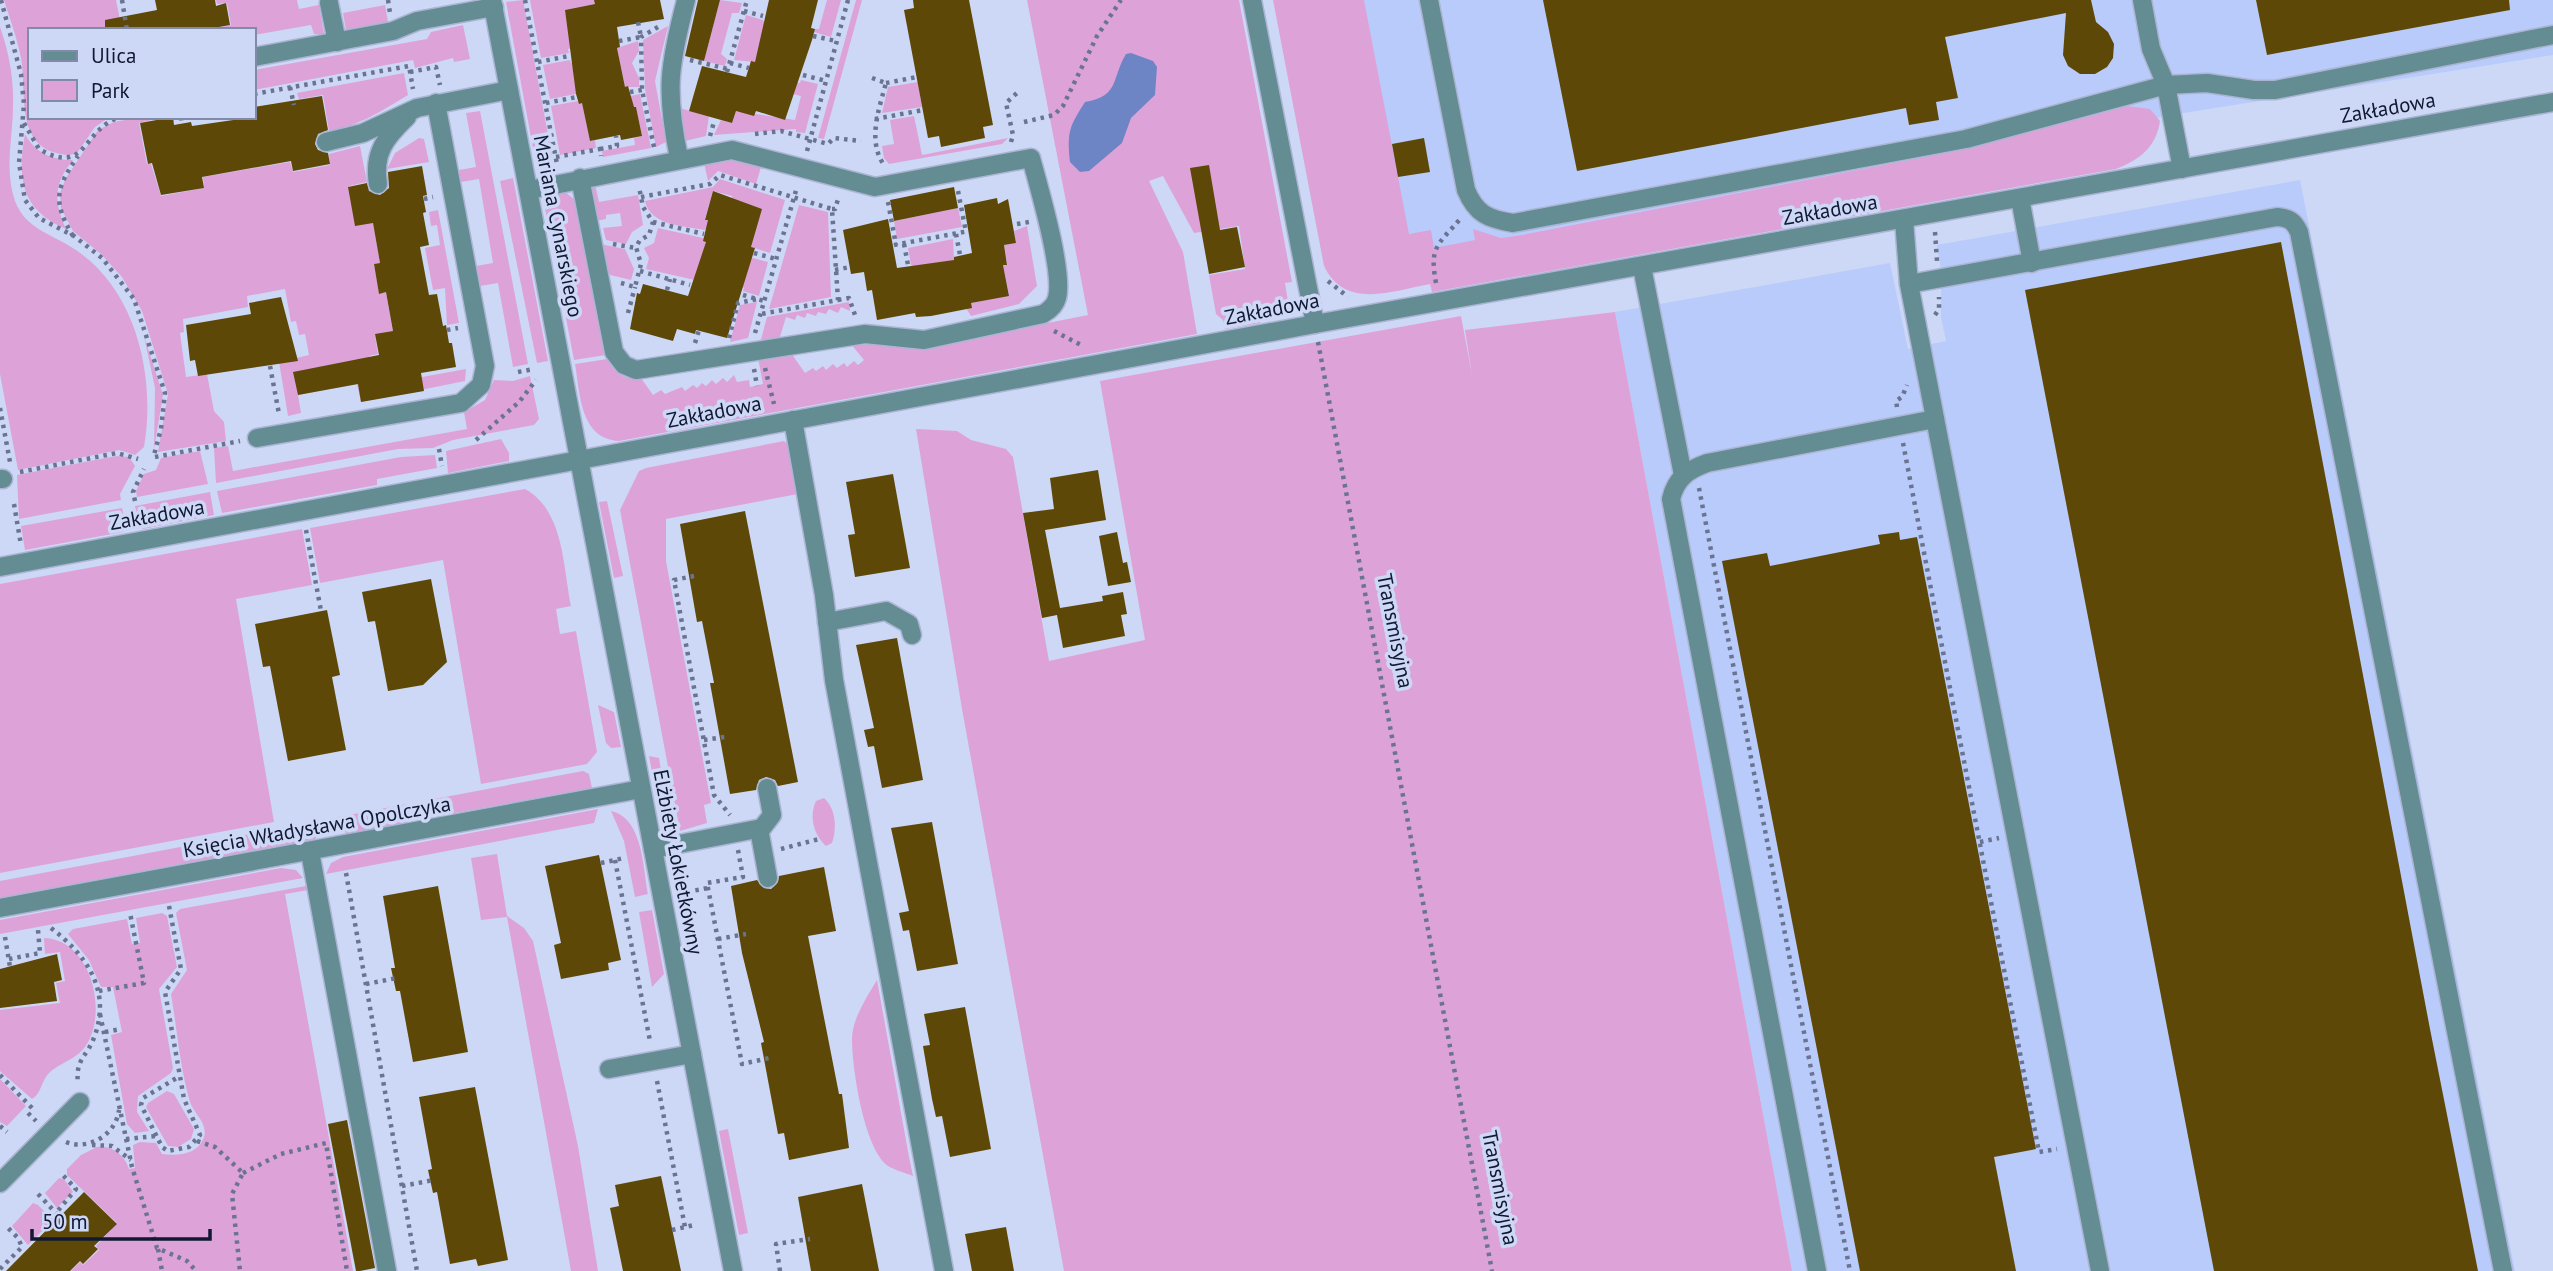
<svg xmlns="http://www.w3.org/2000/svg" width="2553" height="1271" viewBox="0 0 2553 1271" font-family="'PT Sans',sans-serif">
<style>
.built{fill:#b9cbfa}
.green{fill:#dda3d9}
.water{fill:#6e85c5}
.building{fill:#5d4807}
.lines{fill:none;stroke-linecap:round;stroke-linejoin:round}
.minor-casing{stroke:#abb5d3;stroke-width:21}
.path{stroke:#6a7490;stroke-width:4.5;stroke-dasharray:3.5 5;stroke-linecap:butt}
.minor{stroke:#648c93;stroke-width:18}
.labels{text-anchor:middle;stroke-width:7;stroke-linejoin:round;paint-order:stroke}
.street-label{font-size:21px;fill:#101832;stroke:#cdd8f6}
</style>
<rect width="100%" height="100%" fill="#cdd8f6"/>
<g class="built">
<path d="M1358,0H2553V55L2171,115L1435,260L1410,244Z"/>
<path d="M2300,180L2515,1271H1792L1615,312L1890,263L1908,349L1946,341L1941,317V270L1937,245Z"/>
</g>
<g class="green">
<path d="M4,0H116L122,30H30V117H110L95,127L77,153C69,156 64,155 56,153C15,142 27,90 21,58C17,38 10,19 4,0Z"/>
<path d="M216,0H297L299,9L319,5L324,34H314L311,25L254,35V30H208L231,25L227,3L217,4Z"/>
<path d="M523,0L552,156L535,159L506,2Z"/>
<path d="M530,0H595V4L565,10L572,48L568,49L569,53L541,58Z"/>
<path d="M720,0L742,3L739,13H732L721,54L727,59L725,66L704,61Z"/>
<path d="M827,0H841L831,37L814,32L815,29H819Z"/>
<path d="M856,0H862L824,139L818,138Z"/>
<path d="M1027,0H1239L1292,282L1285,283L1288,302L1285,310L1263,316L1260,323L1225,329L1223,320L1216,314L1209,275L1245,269L1239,226L1194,233L1163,176L1149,181L1183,252L1197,334L619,441C580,439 580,393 575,364L607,359C616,373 623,381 641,378L653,395L661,390L665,394L682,387L685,391L693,385L697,388L702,383L706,386L712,380L716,384L723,378L727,382L734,375L737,382L749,380L750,387L763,384L758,358L791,353L805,373L813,368L816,371L823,366L826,370L833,364L837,368L844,363L847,367L854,361L858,365L864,360L851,344L925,347L1088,315Z"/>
<path d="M1273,0H1364L1409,234L1431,230L1434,248L1475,240L1473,229L1501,238L1522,235L1966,149L2127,106L2150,109L2160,121C2156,148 2139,160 2116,169L1432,292L1430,284C1392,291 1345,310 1324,266Z"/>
<path d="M385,5L388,22L346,30L343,13Z"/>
<path d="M746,15L763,20L765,24L755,62L734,60Z"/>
<path d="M463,25L470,59L454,62L453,58L415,68L413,60L254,90V70L427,39L431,32Z"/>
<path d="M668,26L655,81L666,142L656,147L645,89L643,40Z"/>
<path d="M0,27C9,52 14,79 13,106C13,138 4,169 15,201C26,230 53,234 76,250C137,291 156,378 144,447L135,455L119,450L18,470L0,374Z"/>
<path d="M638,41L639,51L632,63L639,78V87H625L617,48Z"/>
<path d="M570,60L571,63L575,62L576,94L550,99L543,65Z"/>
<path d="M404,73L408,95C383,110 359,126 329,131L323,95L299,99L297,93Z"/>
<path d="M801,80L818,84L805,133L796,132V129L714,135L721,120L732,123L736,111L795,120L801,96L793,94L796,82L800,83Z"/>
<path d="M918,82L922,107L882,113L888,87Z"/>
<path d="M640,94L651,148L603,157L602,151L635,145L634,138L642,136L636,107L630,108V96Z"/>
<path d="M578,101L582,103L590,141L595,140L596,148L560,155L551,106Z"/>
<path d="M679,108L709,116L706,136L685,141Z"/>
<path d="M480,111L528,364L513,367L498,283L480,286L476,266L493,263L479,179L461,182L459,170L476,167L466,113Z"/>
<path d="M914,116L922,155L1008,138L1002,144L889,164L884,158L882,146L894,144L890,120Z"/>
<path d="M141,117H164L139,123L147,164H151L161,196L204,188L203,177L290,162L293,172L330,165L329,154L360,146L367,182L349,186V190L373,223L380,263L374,264L379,293L386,292L393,331L375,335L378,354L369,356L373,377H422L466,369L465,381L361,402L357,384L298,395L301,413L288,416L279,362L309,355L305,334L299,335L296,321L291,322L285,289L247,296L248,307L183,319L184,332L180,333L186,377L207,374L214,411L224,422L226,441L158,452L168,394L142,311L122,277L101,254L73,231L61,208L60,193L66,178L98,130L114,122Z"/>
<path d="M25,134C35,153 52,160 73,160C53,184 54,202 66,229C21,210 17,178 25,134Z"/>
<path d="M419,138L424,139L429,162L387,169L395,153Z"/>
<path d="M730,159L761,167L756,184L718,171L708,181L704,163Z"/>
<path d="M513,178L548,361L537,363L500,181Z"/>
<path d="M720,179L785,200L770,253L751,247L761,209L732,200V196L713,191L705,219L711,221L705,230C685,226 650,226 645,201L713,187Z"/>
<path d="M595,184L599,202L638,195L643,225L632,232L626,244L606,240L603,228L622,226L620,213L606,215V219L596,221L590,188Z"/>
<path d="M564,191L576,201L606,355L574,360L545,208L553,197Z"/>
<path d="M799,205L828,212L831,297L769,309Z"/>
<path d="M958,208L962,227L897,239L894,221Z"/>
<path d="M438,210L459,323L447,325L445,288L433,290L425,248L440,245L437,225L431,226L429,212Z"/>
<path d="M1027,226L1037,286L1019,304L971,316L966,308L971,307V303L1009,295L1003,265L1007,264L1004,245L1016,243L1014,231Z"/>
<path d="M658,228L703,238L706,242L695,280L646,269L649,258L644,248L654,243Z"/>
<path d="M953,239L954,260L915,268L911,265L908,248Z"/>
<path d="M600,244L625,249L634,269L631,280L606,274Z"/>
<path d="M753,258L768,262L759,296L743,291L744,288L740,286L748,259Z"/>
<path d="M757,302L748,338L730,342L740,305Z"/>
<path d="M849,302L850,311L841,307L838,313L829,309L826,314L818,312L816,316L807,313L805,318L797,315L795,320L786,317L779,340L760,343L767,317Z"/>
<path d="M1615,312L1792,1271H1064L962,709L916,429L957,431L971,440L1006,449L1013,457L1049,661L1145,640L1100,381L1461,316L1472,375L1465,330Z"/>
<path d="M144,336L163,395L154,449L155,388Z"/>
<path d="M530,376L539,419L534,425L453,440L433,448L398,449L216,483L214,448L228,446L233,471L467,429L464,412L485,400L494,380L513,381Z"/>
<path d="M501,439L509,453V461L448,473L446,451Z"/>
<path d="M784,441L789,445L798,494L666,519V561L711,803L704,805L707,823L680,831L620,510L639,471L646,468Z"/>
<path d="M200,451L208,484L137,497L136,491L144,474L156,470L161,458Z"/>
<path d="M435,455L437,468L377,479V485L222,513L217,491L401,457Z"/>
<path d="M116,456L129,457L135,466L120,494L121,500L19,519L17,475Z"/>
<path d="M525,489C564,510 563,567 571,606L556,609L560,634L576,631L597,752L587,764L481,784L443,560L320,583L310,528Z"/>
<path d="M210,492L214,515L143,529L139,525L135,506Z"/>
<path d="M607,501L623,576L614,578L599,502Z"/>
<path d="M122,508L126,526L123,532L25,550L21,526Z"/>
<path d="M302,529L312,585L236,599L274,822L0,873V584Z"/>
<path d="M598,705L614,712L621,747L611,748L606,743Z"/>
<path d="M649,756L659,758L671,832L662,825Z"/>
<path d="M583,771L589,774L592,788L438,816L431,812L429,800Z"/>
<path d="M824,798C836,809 837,828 832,843L826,846C813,834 809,816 816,801Z"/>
<path d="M407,804L409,816L405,823L346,833L340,829L338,817Z"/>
<path d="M598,809L594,823L326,874L331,863L343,857Z"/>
<path d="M611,811C643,818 643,868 648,894L635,897L624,841Z"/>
<path d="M318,821L320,833L315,839L0,898V881Z"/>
<path d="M497,854L507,916L524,928L533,941L578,1146L598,1271H571L507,917L481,920L471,858Z"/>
<path d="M281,868L296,870L303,878L0,934V920Z"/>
<path d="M306,886L308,890L285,894L353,1271H71L80,1262L83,1265L99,1250L96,1246L117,1223L67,1175V1169L81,1155L97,1147C112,1145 125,1155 129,1169L135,1168L133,1145L140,1142L156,1143L162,1154C177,1156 198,1155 204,1137C208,1123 194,1114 190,1102C180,1068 177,1029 171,994L187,970L176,913L180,909Z"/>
<path d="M652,910L664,974L652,987L639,912Z"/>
<path d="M162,913L167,916L177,967L159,989L173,1068L171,1073L138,1096L137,1112L149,1131L135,1133L127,1124L111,1035L122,1032L113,987H101L89,960L68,934L73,929L127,919L132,944L140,943L136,918Z"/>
<path d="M44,938C88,939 106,1003 90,1038C81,1059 66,1059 50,1072C41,1080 42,1093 32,1099L0,1071V1010L60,1003L56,983L65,981L60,952L45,954Z"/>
<path d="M877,980L909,1157L913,1176C905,1173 895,1170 888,1166C864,1149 852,1068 852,1039C852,1019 867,997 877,980Z"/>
<path d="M0,1079L26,1106L7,1126L0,1122Z"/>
<path d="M167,1091L174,1094L194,1129L191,1139L178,1147L168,1146L146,1107L148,1103Z"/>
<path d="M728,1129L748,1233L739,1235L719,1131Z"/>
<path d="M59,1178L64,1179L73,1192L57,1208L45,1193Z"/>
<path d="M33,1203L38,1205L49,1216L53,1214L56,1217L28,1245L12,1226Z"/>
</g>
<path class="water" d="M1131,53L1153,61L1157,67L1155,95L1131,118L1122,143L1089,171L1080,172L1070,162C1067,132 1069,127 1085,102C1120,96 1111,79 1126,54Z"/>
<g class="building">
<path d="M155,0H215L216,6L226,3L230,25L203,30H105V20L157,10Z"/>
<path d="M594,0H660L664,19L617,27L620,47L617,48L625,87L628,86L634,107H636L642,136L621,140L620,135L590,141L582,103L579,104L576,94L565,10L595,4Z"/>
<path d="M698,0H720L704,61L685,56Z"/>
<path d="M769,0H818L811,28L815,29L812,40L785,120L756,111L754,116L736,111L732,123L689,111L702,66L746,77L751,61L755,62Z"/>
<path d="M913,0H969L993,125L983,127L985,138L941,147L939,136L928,138L904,10L914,8Z"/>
<path d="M1543,0H2091L2096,22L2108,32L2114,44L2113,58L2107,67L2095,74H2080L2068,66L2063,55L2066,13L1945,37L1958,98L1936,102L1939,120L1909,125L1906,108L1577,171Z"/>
<path d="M2256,0H2509L2510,10L2267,55Z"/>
<path d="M322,96L328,130L318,134L315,144L318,150L328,153L330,164L293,171L291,161L202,177L204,188L161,195L152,163L148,164L140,123L173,117L174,125L191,122L192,126L254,117V107Z"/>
<path d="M1424,138L1430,172L1398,177L1392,144Z"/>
<path d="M1209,165L1220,230L1237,227L1245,267L1209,274L1190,168Z"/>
<path d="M422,166L427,195L423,196L426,212L423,213L429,245L420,247L429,295L437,294L443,326L446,325L449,343H452L456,367L421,373L424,391L361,402L358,384L298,395L293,372L379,355L375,334L393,331L386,292L379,294L374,264L380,263L373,223L355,226L348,187L367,183L369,191L380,195L389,188L388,172Z"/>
<path d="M954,187L958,208L894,221L890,200Z"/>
<path d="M713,191L762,209L751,247L755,248L727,338L696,330L695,334L677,329L673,341L630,329L637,293L640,294L643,284L688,296L706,242L703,241L708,220H705Z"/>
<path d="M997,198L998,204L1008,199L1016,243L1004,245L1007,265H1003L1009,296L971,303L972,308L931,316L916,317L915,313L877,320L872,290L867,291L864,272L851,274L843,230L888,219L897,268L954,260V257L972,253L964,205Z"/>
<path d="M2281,242L2430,1029L2478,1271H2214L2025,290Z"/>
<path d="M281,297L298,361L198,376L195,360L190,361L186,325L251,314L249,303Z"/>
<path d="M1098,470L1106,520L1045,530L1060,608L1103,601L1102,596L1123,592L1127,614L1121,615L1125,636L1063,648L1057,615L1042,618L1023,513L1054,509L1050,478Z"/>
<path d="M893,474L910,568L855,577L848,535L855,534L846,482Z"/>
<path d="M745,511L798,782L778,786L775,780L766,777L759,780L756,790L730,794L710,683H714L702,621L697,622L680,524Z"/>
<path d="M1117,532L1123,563L1127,562L1131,582L1108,586L1099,536Z"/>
<path d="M1899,532L1900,540L1917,537L2036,1149L1994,1157L2016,1271H1860L1722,561L1767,553L1770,566L1880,544L1878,535Z"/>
<path d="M431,579L447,662L423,685L388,691L375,621L368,622L362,592Z"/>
<path d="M327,610L340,675L332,677L346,750L288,761L270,666L263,667L255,624Z"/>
<path d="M897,638L923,780L882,788L874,746L868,747L864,730L874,728L856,645Z"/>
<path d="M932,822L958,964L917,971L909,930L903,931L899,913L909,911L891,828Z"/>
<path d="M599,855L621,960L608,963L609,970L561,979L554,945L561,943L545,866Z"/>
<path d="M824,867L836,931L808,936L839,1094H842L849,1148L789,1160L784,1133L778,1134L761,1043L764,1042L742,953L731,886L757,880L764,888L771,889L778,882L779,876Z"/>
<path d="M438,886L468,1052L413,1062L400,991H396L391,968H395L383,896Z"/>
<path d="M57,954L62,980L54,982L57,1001L0,1008V969Z"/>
<path d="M965,1007L991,1149L950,1157L942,1116L936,1117L932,1099L923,1046L930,1045L924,1014Z"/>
<path d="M475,1087L508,1260L478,1266L476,1259L450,1264L437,1192L433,1193L428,1170L432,1169L419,1097Z"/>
<path d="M347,1120L375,1268L360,1271H356L328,1124Z"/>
<path d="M661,1176L681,1271H623L610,1208L619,1206L615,1185Z"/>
<path d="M862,1184L879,1271H811L798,1197Z"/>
<path d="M84,1192L117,1224L94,1246L98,1249L83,1264L80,1261L70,1271H6Z"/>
<path d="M1006,1227L1014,1271H972L965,1234Z"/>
</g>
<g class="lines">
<g class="minor-casing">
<g id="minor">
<path d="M492,0L733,1271"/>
<path d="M1252,0L1315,324"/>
<path d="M1429,0L1466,190C1476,214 1488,219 1513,223L1966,139L2166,85L2207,83L2254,90H2275L2553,35"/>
<path d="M2142,0L2151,49L2166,85L2182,169"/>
<path d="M329,3L337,42"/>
<path d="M254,57L393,31L417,21L494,7"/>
<path d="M326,142L363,133L417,108L509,90"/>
<path d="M679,158C665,91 669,65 686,0"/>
<path d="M378,184C373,153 385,138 407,117"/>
<path d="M529,190L732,150L875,187L1031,158C1039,188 1064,272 1057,298C1055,306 1050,310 1043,314L924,340L865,334L636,370L624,365L614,352L580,178"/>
<path d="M2020,198L2032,263"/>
<path d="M1904,220L1909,284L2100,1271"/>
<path d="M1642,267L1683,475"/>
<path d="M1909,284L2277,217C2289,218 2294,221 2299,232L2503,1271"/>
<path d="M793,420L824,595L834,680L944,1271"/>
<path d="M257,438L461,403L481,385L485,366L436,103"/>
<path d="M0,479H3"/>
<path d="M0,567L1315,324L2553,102"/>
<path d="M827,622L886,611L909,624L912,635"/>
<path d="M759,829L768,878"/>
<path d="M653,849L762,828L772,815L767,788"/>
<path d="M310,852L387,1271"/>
<path d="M0,908L641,789"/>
<path d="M609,1069L692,1054"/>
<path d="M0,1183L80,1102"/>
<path d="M1817,1271L1671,499C1676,478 1688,470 1707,463L1935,419"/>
</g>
</g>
<g class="path">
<path d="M1,0L21,74L24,104L19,163L25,200L39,218L74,236L102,258L134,299L165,393L161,429L154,455"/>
<path d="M122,0L127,30"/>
<path d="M388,0L390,13"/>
<path d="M525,0L557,164"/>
<path d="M744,11L763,16"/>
<path d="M813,36L836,41"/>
<path d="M619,41L641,37L638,22"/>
<path d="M690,60L728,69"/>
<path d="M538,62L569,56"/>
<path d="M730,63L749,68"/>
<path d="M410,72L436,67L440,85"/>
<path d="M727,72L747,0"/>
<path d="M803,75L826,81"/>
<path d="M872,78L886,83C879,109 867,141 884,165"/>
<path d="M886,83L917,77"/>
<path d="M290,87L294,105"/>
<path d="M630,92L642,90"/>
<path d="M254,94L409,66L413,89"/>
<path d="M546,103L577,97"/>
<path d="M181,117L182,124"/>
<path d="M875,119L923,110"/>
<path d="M1024,122L1054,115L1063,106L1097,36L1121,0"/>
<path d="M24,123L39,149C87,177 82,129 120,117"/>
<path d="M755,134L781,131L828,144L834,138L861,141"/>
<path d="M710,136L714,122"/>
<path d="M1011,142L1013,135L1006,103L1018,92"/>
<path d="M654,147L642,90L641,37L658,27"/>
<path d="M600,149L617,146L616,136"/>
<path d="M807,151L848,0"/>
<path d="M556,157L600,149L601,156"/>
<path d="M958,191L966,232"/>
<path d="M641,197L710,184L720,175L832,209L838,300L761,314"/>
<path d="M424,199L433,197"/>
<path d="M888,202L896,245"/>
<path d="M832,209H835L839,196"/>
<path d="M653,222L704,234"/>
<path d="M1017,224L1029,222"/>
<path d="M1935,232L1937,261"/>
<path d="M956,234L960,255"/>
<path d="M73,236C52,201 56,188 78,156"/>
<path d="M613,244L636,248"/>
<path d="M904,244L908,265"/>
<path d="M894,245L969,231"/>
<path d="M754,253L776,259"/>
<path d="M835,270L850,267"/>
<path d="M640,271L690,285"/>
<path d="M1328,281L1348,297"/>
<path d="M621,283L635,287L641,264L636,247L640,240L649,235L653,222L643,207L639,187"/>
<path d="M1436,283C1429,246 1438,245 1461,218"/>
<path d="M667,290L670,279"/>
<path d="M743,295L764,301"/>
<path d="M838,300L849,298L855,315"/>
<path d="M628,313L635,287"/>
<path d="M1935,315L1939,309V297"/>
<path d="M447,330L458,328"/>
<path d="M1054,331L1083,346"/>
<path d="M755,333L797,187"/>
<path d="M729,338L738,303L757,299"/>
<path d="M1318,342L1492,1271"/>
<path d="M695,343L699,330"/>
<path d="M270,366L279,414"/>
<path d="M765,368L774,404"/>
<path d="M754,369L757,386"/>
<path d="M518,372L534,369"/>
<path d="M1897,407L1896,401L1902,397L1907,385"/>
<path d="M0,408L10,462"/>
<path d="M476,440L519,402L536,380"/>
<path d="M1903,443L2039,1152L2057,1149"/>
<path d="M439,449L442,466"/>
<path d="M155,457L240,441"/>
<path d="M20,472L117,453L138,459"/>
<path d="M1699,488L1850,1271"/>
<path d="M135,501L133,492L144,469"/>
<path d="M14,504L21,545"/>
<path d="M306,530L321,611"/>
<path d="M694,576L674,580L714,795L730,815"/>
<path d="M704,740L725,737"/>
<path d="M1980,842L1999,838"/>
<path d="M781,849L819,839"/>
<path d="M738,850L743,877L707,883L742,1064L769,1058"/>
<path d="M615,860L650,1041"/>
<path d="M601,863L624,858"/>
<path d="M346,873L417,1271"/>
<path d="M687,892L708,888"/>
<path d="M169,906L181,969L165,992L184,1099L200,1135L189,1147L168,1151L162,1147L141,1105L143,1098L180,1076"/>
<path d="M51,928C86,955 111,989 95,1035C87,1058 75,1058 78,1084"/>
<path d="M5,937L10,967"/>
<path d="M718,939L746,934"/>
<path d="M9,959L40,953L38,930"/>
<path d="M366,984L397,978"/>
<path d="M99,991L144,983L130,913"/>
<path d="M100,1014L132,1167L157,1248L187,1261L196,1271"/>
<path d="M105,1032L121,1029"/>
<path d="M0,1075L32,1108"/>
<path d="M657,1081L685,1227"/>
<path d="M28,1113L36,1121"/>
<path d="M0,1126L7,1132"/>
<path d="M126,1139L156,1136"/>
<path d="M197,1141L215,1147L243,1173L232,1194L240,1271"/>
<path d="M66,1142C88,1151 116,1135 119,1110"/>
<path d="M92,1145L112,1146L131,1160"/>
<path d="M243,1173L281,1154L326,1143L347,1271"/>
<path d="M402,1186L434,1180"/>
<path d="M38,1194L56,1213"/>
<path d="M60,1216L56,1213L76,1189L60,1172"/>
<path d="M672,1230L694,1225"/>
<path d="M158,1249L162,1271"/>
<path d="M0,1269L22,1247L18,1238L6,1226"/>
<path d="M780,1271L776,1244L810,1239"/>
</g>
<use href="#minor" class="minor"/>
</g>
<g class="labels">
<g class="street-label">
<text transform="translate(2388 108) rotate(-10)" y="7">Zakładowa</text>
<text transform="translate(1830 210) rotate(-10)" y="7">Zakładowa</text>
<text transform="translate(558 226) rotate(79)" y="7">Mariana Cynarskiego</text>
<text transform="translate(1272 309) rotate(-11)" y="7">Zakładowa</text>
<text transform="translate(714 412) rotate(-11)" y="7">Zakładowa</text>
<text transform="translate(157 515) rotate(-10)" y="7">Zakładowa</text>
<text transform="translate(1395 631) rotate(79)" y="7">Transmisyjna</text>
<text transform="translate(317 827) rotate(-10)" y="7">Księcia Władysława Opolczyka</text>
<text transform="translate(678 862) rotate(79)" y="7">Elżbiety Łokietkówny</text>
<text transform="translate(1500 1188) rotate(79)" y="7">Transmisyjna</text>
</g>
</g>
<rect x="28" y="28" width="228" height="91" fill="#cdd8f6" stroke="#818ba8" stroke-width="2"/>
<rect x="42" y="51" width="35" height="10" fill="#648c93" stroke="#818ba8" stroke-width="2"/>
<text x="91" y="63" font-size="21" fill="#101832">Ulica</text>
<rect x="42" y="80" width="35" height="21" fill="#dda3d9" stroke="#818ba8" stroke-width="2"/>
<text x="91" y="98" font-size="21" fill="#101832">Park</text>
<path d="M32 1229v10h178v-10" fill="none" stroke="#101832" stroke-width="3.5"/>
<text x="42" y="1229" font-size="21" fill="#101832" stroke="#cdd8f6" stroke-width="5" paint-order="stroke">50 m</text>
</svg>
